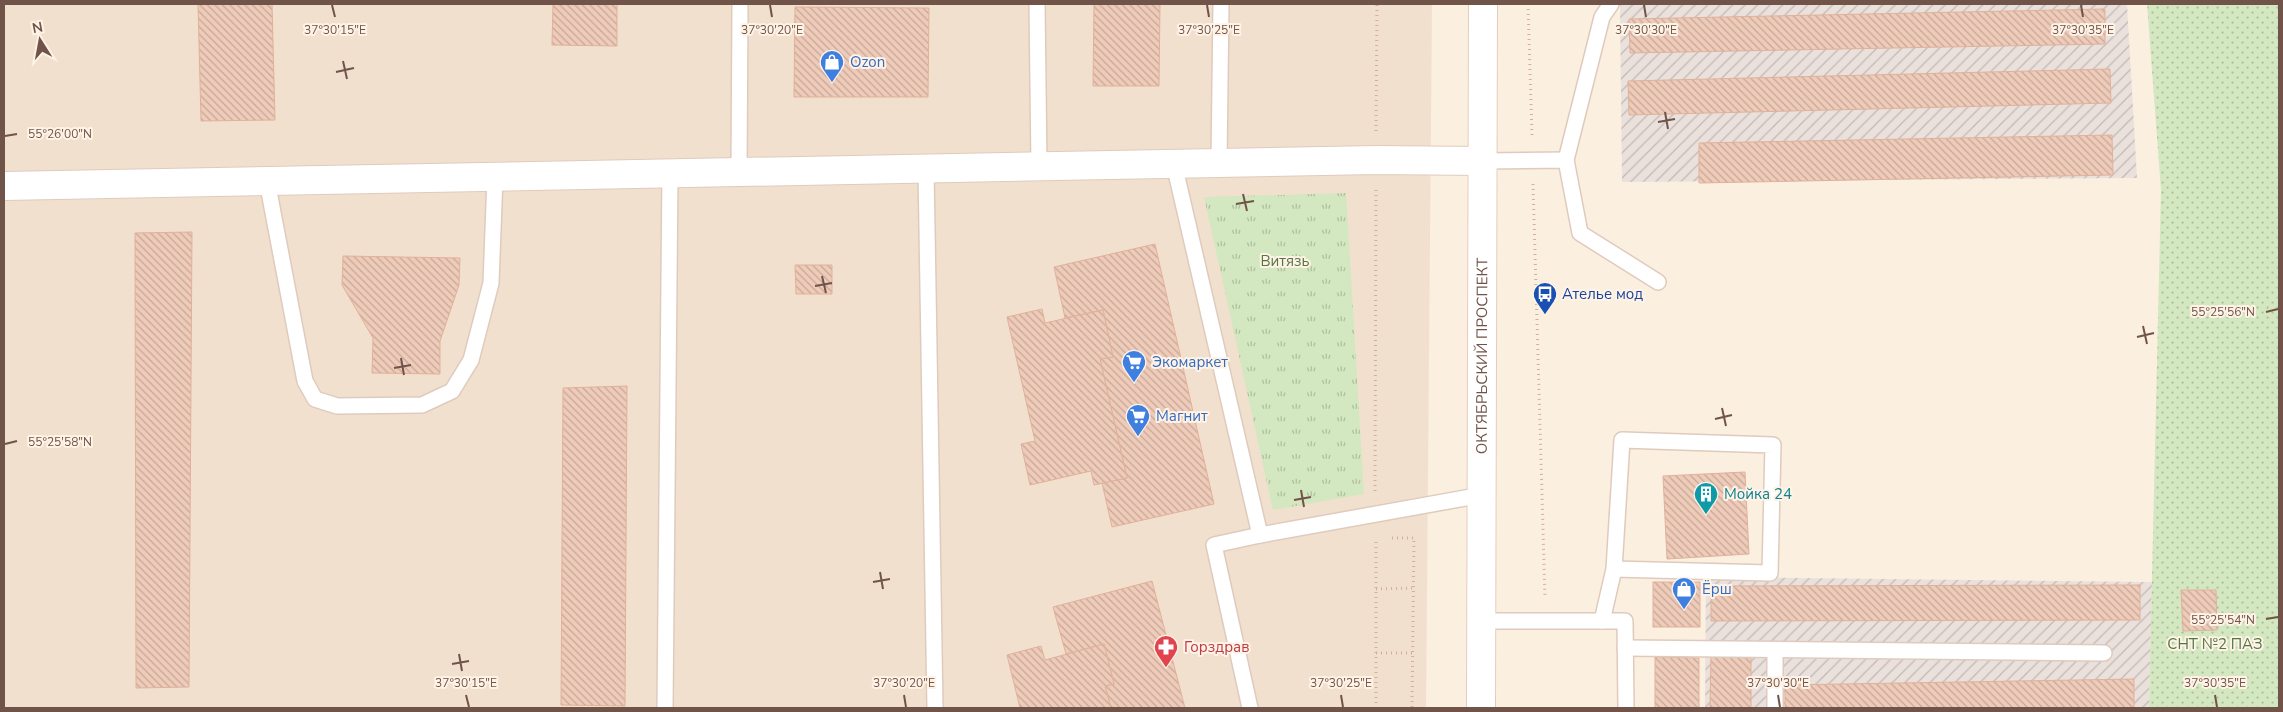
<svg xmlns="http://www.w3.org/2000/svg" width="2283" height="712" viewBox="0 0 2283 712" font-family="'Nunito Sans',sans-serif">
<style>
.residential{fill:#f2e0cf}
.industrial{fill:url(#industrial-furrows)}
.grass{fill:url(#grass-tufts)}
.garden{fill:url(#garden-dots)}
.building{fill:url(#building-back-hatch);stroke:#e1b19a}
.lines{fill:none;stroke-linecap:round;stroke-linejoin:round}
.lane-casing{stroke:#dfcbbd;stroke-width:18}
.street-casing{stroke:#dfcbbd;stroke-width:30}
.secondary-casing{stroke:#e5cdbd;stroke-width:30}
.path{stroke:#d4ae9d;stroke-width:3;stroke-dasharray:1 4;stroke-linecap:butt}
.lane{stroke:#fff;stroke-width:15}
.street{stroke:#fff;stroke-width:28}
.secondary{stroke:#fff;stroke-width:28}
.ticks{fill:none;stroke:#715449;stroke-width:2}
.labels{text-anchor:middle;stroke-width:4;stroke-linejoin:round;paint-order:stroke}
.shop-label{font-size:15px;fill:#366cbe;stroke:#fef3e6;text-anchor:start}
.park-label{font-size:15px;fill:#547742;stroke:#fef3e6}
.transit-label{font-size:15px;fill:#164399;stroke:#fef3e6;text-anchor:start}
.street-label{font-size:15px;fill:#715449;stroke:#fef3e6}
.culture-label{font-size:15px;fill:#0d838f;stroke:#fef3e6;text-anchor:start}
.health-label{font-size:15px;fill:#be3a42;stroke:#fef3e6;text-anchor:start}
.ticks-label{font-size:12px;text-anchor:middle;fill:#715449;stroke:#fef3e6;stroke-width:4;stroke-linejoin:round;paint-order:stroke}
</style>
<defs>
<pattern id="industrial-furrows" width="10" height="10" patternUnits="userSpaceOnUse" patternTransform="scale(1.25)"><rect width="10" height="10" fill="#eae1dc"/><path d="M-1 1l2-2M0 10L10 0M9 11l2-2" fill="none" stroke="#c2b9b4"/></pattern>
<pattern id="grass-tufts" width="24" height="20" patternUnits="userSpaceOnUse" patternTransform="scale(1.25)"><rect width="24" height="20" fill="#d3e7c0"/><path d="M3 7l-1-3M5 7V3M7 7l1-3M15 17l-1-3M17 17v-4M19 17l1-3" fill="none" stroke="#b0be9e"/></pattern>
<pattern id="garden-dots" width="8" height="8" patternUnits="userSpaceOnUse" patternTransform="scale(1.25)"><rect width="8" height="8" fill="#d3e7c0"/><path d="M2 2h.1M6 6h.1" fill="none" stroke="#b0be9e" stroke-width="1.8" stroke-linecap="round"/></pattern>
<pattern id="building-back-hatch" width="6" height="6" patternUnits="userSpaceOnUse" patternTransform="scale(1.25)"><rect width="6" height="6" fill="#efcbb9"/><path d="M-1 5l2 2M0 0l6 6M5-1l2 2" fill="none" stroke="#c6a798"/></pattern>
</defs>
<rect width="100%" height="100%" fill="#fbefe0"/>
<path class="residential" d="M4,4H1432L1426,708H4Z"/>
<g class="industrial">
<path d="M1620,4H2127L2137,178L1622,182Z"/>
<path d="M1706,577L2152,582L2149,708H1705Z"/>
</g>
<path class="grass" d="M1346,193L1364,494L1273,510L1204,197Z"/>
<path class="garden" d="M2147,4H2279V708H2149L2161,190Z"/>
<g class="building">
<path d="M198,4H272L275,120L201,121Z"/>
<path d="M553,4H617V46L552,45Z"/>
<path d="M1094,4H1160L1159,86H1093Z"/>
<path d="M795,7L929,8L928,97H794Z"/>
<path d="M2105,9V44L1630,53L1629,19Z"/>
<path d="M2110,69L2111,103L1629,115L1628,81Z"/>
<path d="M2112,135L2113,175L1699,183V143Z"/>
<path d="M192,232L189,687L136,688L135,233Z"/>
<path d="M1155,244L1214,504L1112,527L1102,483L1127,478L1100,359L1113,357L1103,310L1065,318L1054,267Z"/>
<path d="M343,256L460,258L459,285L440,341V374L372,373L373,338L342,285Z"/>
<path d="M795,265H832V294H796Z"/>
<path d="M1042,309L1045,323L1103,310L1113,357L1100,359L1127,478L1094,485L1091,471L1030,485L1021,444L1035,441L1007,317Z"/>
<path d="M627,386L625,706L561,705L563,388Z"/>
<path d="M1745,472L1749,554L1667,559L1663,476Z"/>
<path d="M1152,581L1185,708H1111L1105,686L1114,684L1104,644L1066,654L1053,607Z"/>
<rect x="1653" y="582" width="47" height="45"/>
<path d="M2140,585V620L1711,621V586Z"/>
<path d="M2181,590H2216L2217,630L2183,631Z"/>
<path d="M1104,644L1114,684L1105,686L1111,708H1020L1007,655L1041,646L1045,660Z"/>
<path d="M1711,654H1751V708H1710Z"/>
<path d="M1655,657L1699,658V708H1655Z"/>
<path d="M2134,679V708H1785V685Z"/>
</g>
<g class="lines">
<g class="lane-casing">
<g id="lane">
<path d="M1037,4L1039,166"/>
<path d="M1566,160L1602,17L1611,4"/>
<path d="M1483,161L1566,160L1580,233L1658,282"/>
<path d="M1219,163L1221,4"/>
<path d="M1174,164L1260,535L1214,545L1250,708"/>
<path d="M926,169L935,708"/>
<path d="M739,172L740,4"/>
<path d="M267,181L305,381L315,399L337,406L422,405L452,391L471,360L491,283L495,177"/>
<path d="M1260,535L1482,495"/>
<path d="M1481,621H1625L1626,708"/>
<path d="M1602,621L1614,569L1622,440L1773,445L1770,573L1614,569"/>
<path d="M1625,648L2104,653"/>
<path d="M665,708L670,173"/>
<path d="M1775,708V650"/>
</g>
</g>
<g class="street-casing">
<path id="street" d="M4,186L1376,160L1483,161"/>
</g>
<g class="secondary-casing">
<g id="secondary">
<path id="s1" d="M1481,708L1483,4"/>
</g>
</g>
<g class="path">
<path d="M1528,4L1532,136"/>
<path d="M1376,131L1377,4"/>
<path d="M1533,184L1545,598"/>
<path d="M1375,491L1376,189"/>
<path d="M1392,538H1414L1412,708"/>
<path d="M1376,589L1414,588"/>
<path d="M1376,653H1412"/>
<path d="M1376,708V539"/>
</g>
<use href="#lane" class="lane"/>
<use href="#street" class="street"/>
<use href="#secondary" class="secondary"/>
</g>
<path class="ticks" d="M332,5L335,17M770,5L772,17M1207,5L1209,17M1644,5L1646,17M2081,5L2083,17M343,61L347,79M336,72L354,68M1665,112L1668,129M1658,122L1675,119M5,136L17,134M1243,194L1247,211M1236,204L1254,201M822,276L826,293M815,286L832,283M2266,312L2278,309M2143,326L2147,344M2137,337L2154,333M401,358L404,375M394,368L411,365M1722,408L1726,426M1715,419L1732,415M5,444L17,441M1301,490L1304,507M1294,500L1311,497M880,572L883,589M873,582L890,579M2266,619L2278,617M459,654L462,671M452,664L469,661M466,695L469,707M904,695L906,707M1341,695L1343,707M1778,695L1780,707M2215,695L2217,707"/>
<defs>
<g id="shop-pin" transform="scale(1.25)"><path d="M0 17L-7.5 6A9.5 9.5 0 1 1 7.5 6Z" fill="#3f7fe0" stroke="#fef3e6"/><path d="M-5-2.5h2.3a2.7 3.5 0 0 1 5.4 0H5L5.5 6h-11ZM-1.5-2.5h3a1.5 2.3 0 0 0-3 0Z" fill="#fff"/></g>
<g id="bus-pin" transform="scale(1.25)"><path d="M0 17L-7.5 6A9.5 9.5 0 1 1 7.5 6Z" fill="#1a4fb4" stroke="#fef3e6"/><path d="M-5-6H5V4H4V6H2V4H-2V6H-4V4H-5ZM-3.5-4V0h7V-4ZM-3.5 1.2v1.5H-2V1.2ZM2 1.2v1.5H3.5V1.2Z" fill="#fff"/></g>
<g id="supermarket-pin" transform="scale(1.25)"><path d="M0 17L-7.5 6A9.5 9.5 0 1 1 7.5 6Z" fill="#3f7fe0" stroke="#fef3e6"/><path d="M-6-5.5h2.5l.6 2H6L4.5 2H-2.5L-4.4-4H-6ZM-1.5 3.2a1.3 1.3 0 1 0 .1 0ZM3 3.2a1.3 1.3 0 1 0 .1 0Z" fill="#fff"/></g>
<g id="building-pin" transform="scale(1.25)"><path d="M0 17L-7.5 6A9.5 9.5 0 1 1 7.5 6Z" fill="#0f9aa8" stroke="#fef3e6"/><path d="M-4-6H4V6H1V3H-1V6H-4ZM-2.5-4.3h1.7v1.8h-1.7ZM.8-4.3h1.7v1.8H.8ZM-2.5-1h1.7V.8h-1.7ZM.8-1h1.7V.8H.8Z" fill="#fff"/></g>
<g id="pharmacy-pin" transform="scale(1.25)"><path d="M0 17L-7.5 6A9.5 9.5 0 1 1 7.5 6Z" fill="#e0444e" stroke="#fef3e6"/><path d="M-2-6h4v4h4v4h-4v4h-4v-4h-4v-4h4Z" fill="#fff"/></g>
</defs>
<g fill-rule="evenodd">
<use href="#shop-pin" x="832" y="62"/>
<use href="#bus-pin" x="1545" y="294"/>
<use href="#supermarket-pin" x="1134" y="362"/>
<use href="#supermarket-pin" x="1138" y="416"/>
<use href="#building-pin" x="1706" y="494"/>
<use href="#shop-pin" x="1684" y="589"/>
<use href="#pharmacy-pin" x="1166" y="647"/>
</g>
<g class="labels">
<g class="shop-label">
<text x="850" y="67">Ozon</text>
<text x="1152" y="367">Экомаркет</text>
<text x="1156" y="421">Магнит</text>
<text x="1702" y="594">Ёрш</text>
</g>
<g class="park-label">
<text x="1285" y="266">Витязь</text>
<text x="2215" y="649">СНТ №2 ПАЗ</text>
</g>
<g class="transit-label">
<text x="1562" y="299">Ателье мод</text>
</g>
<g class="street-label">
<text dy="5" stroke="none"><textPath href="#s1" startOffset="352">ОКТЯБРЬСКИЙ ПРОСПЕКТ</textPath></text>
</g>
<g class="culture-label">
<text x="1724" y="499">Мойка 24</text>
</g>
<g class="health-label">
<text x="1184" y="652">Горздрав</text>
</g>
</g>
<g class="ticks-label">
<text x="335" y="34">37°30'15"E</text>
<text x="772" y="34">37°30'20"E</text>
<text x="1209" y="34">37°30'25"E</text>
<text x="1646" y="34">37°30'30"E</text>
<text x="2083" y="34">37°30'35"E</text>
<text x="60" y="138">55°26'00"N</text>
<text x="2223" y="316">55°25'56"N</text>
<text x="60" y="446">55°25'58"N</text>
<text x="2223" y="624">55°25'54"N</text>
<text x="466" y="687">37°30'15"E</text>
<text x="904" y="687">37°30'20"E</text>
<text x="1341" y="687">37°30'25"E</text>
<text x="1778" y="687">37°30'30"E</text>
<text x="2215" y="687">37°30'35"E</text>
</g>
<rect width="2283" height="712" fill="none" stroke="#715449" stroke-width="10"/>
<g transform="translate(40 40) rotate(349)" stroke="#fef3e6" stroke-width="4" paint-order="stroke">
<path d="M0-4L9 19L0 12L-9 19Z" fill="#715449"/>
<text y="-8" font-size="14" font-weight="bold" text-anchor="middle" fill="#715449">N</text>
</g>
</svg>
